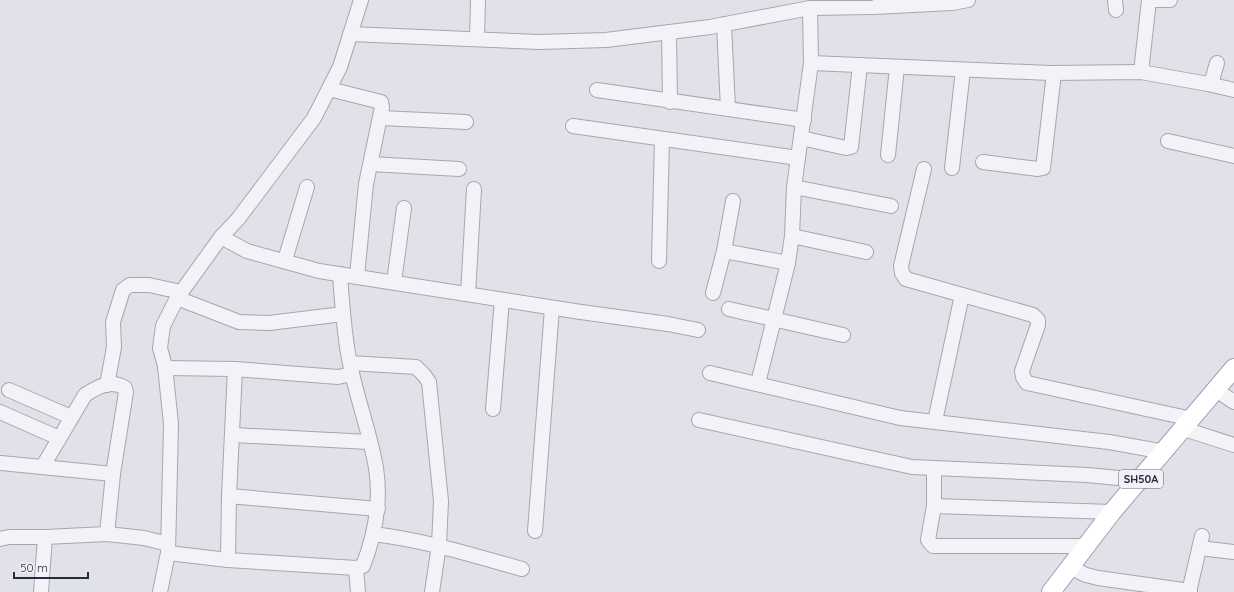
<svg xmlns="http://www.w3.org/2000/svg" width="1234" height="592" viewBox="0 0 1234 592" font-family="Quicksand,sans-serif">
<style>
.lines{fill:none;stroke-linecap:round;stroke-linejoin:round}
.minor-casing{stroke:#a6a6b3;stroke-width:16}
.major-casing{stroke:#a0a1b4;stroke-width:20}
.minor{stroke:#f3f3f7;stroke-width:14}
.major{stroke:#fff;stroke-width:18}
.labels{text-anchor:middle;stroke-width:3.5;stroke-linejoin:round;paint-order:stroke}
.shield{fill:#f0f0f6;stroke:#656576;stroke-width:1}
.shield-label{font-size:11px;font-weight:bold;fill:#2a2a3f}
</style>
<rect width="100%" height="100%" fill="#e0e1e9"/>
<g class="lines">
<g class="minor-casing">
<g id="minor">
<path d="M1115,0L1116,10"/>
<path d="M1149,0H1170"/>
<path d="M724,24L728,109"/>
<path d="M669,32L670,102"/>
<path d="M350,34L539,42L606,40L710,27L810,8L873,7L952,3L968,0"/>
<path d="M477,39L478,0"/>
<path d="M811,63L1050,73L1141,72L1208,84L1234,90"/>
<path d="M1141,72L1149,0"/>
<path d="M1211,84L1217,63"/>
<path d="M329,89L381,102L382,107L366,184L357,276"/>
<path d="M597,90L804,120"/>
<path d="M381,118L466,122"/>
<path d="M573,126L798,158"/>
<path d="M801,138L846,148L851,147L860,65"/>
<path d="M1168,141L1234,156"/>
<path d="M888,155L897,67"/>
<path d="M983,162L1038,169L1043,168L1054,73"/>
<path d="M371,164L459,169"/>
<path d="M952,168L963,70"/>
<path d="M924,169L901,266L902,273L906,279L1033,315L1038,320V325L1022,371L1023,377L1027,383L1192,419"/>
<path d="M794,187L891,206"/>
<path d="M733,201L724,251L788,263"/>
<path d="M792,236L866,252"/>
<path d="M221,237L247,251L319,271L581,312L668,324L698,330"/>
<path d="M285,260L307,187"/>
<path d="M659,261L662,139"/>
<path d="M394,282L404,208"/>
<path d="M713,293L724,251"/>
<path d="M468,294L474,189"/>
<path d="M177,298L239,322L269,323L343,314"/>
<path d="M729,309L843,335"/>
<path d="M350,363L416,367L424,375L429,382L441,501L439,545L432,592"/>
<path d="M165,368L235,369L338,377L352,374"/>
<path d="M710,373L900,418L1109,442L1165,452"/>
<path d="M758,383L788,263L792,236L794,187L811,63L810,8"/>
<path d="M107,385L114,347L113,322L123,290L130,285H149L181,292"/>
<path d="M9,390L71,417"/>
<path d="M1216,390L1234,402"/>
<path d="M493,409L502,300"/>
<path d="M0,412L59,438"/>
<path d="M699,420L912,467L1087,475L1140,480"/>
<path d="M935,421L962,295"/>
<path d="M1184,429L1234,445"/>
<path d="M233,435L369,442"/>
<path d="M1,463L113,474"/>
<path d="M43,466L85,395C97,387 111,379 125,388L126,392L113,474L107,534"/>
<path d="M934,470V506L928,540L933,546H1086"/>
<path d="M229,496L235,369"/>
<path d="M934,506L1112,512"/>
<path d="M535,531L552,308"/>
<path d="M373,534C424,540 472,555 522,569"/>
<path d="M0,539L9,537H45L107,534L144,538L168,544"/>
<path d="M1200,548L1234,552"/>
<path d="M168,553L171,424L165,366L160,348L163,326L177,298L221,237L238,219L314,118L340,67L361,0"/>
<path d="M228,560L229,496L378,509"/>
<path d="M1070,567L1086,575L1098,578L1190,591"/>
<path d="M356,568L358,592"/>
<path d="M41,592L45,537"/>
<path d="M160,592L168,553L228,560L356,568L363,566C375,535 381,500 376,468C370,433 357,399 350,364C344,335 342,304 340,274"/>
<path d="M1189,592L1202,536"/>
</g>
</g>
<g class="major-casing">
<path id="major" d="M1051,592L1112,512L1234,368"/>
</g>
<use href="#minor" class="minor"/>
<use href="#major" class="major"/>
</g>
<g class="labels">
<rect class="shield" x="1119" y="470" width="44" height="18" rx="3"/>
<g class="shield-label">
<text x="1141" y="483">SH50A</text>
</g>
</g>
<path d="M14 572v6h74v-6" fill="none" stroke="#2a2a3f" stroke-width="2"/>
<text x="20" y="572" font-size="12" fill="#2a2a3f" stroke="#f0f0f6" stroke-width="3" paint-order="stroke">50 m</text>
</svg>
